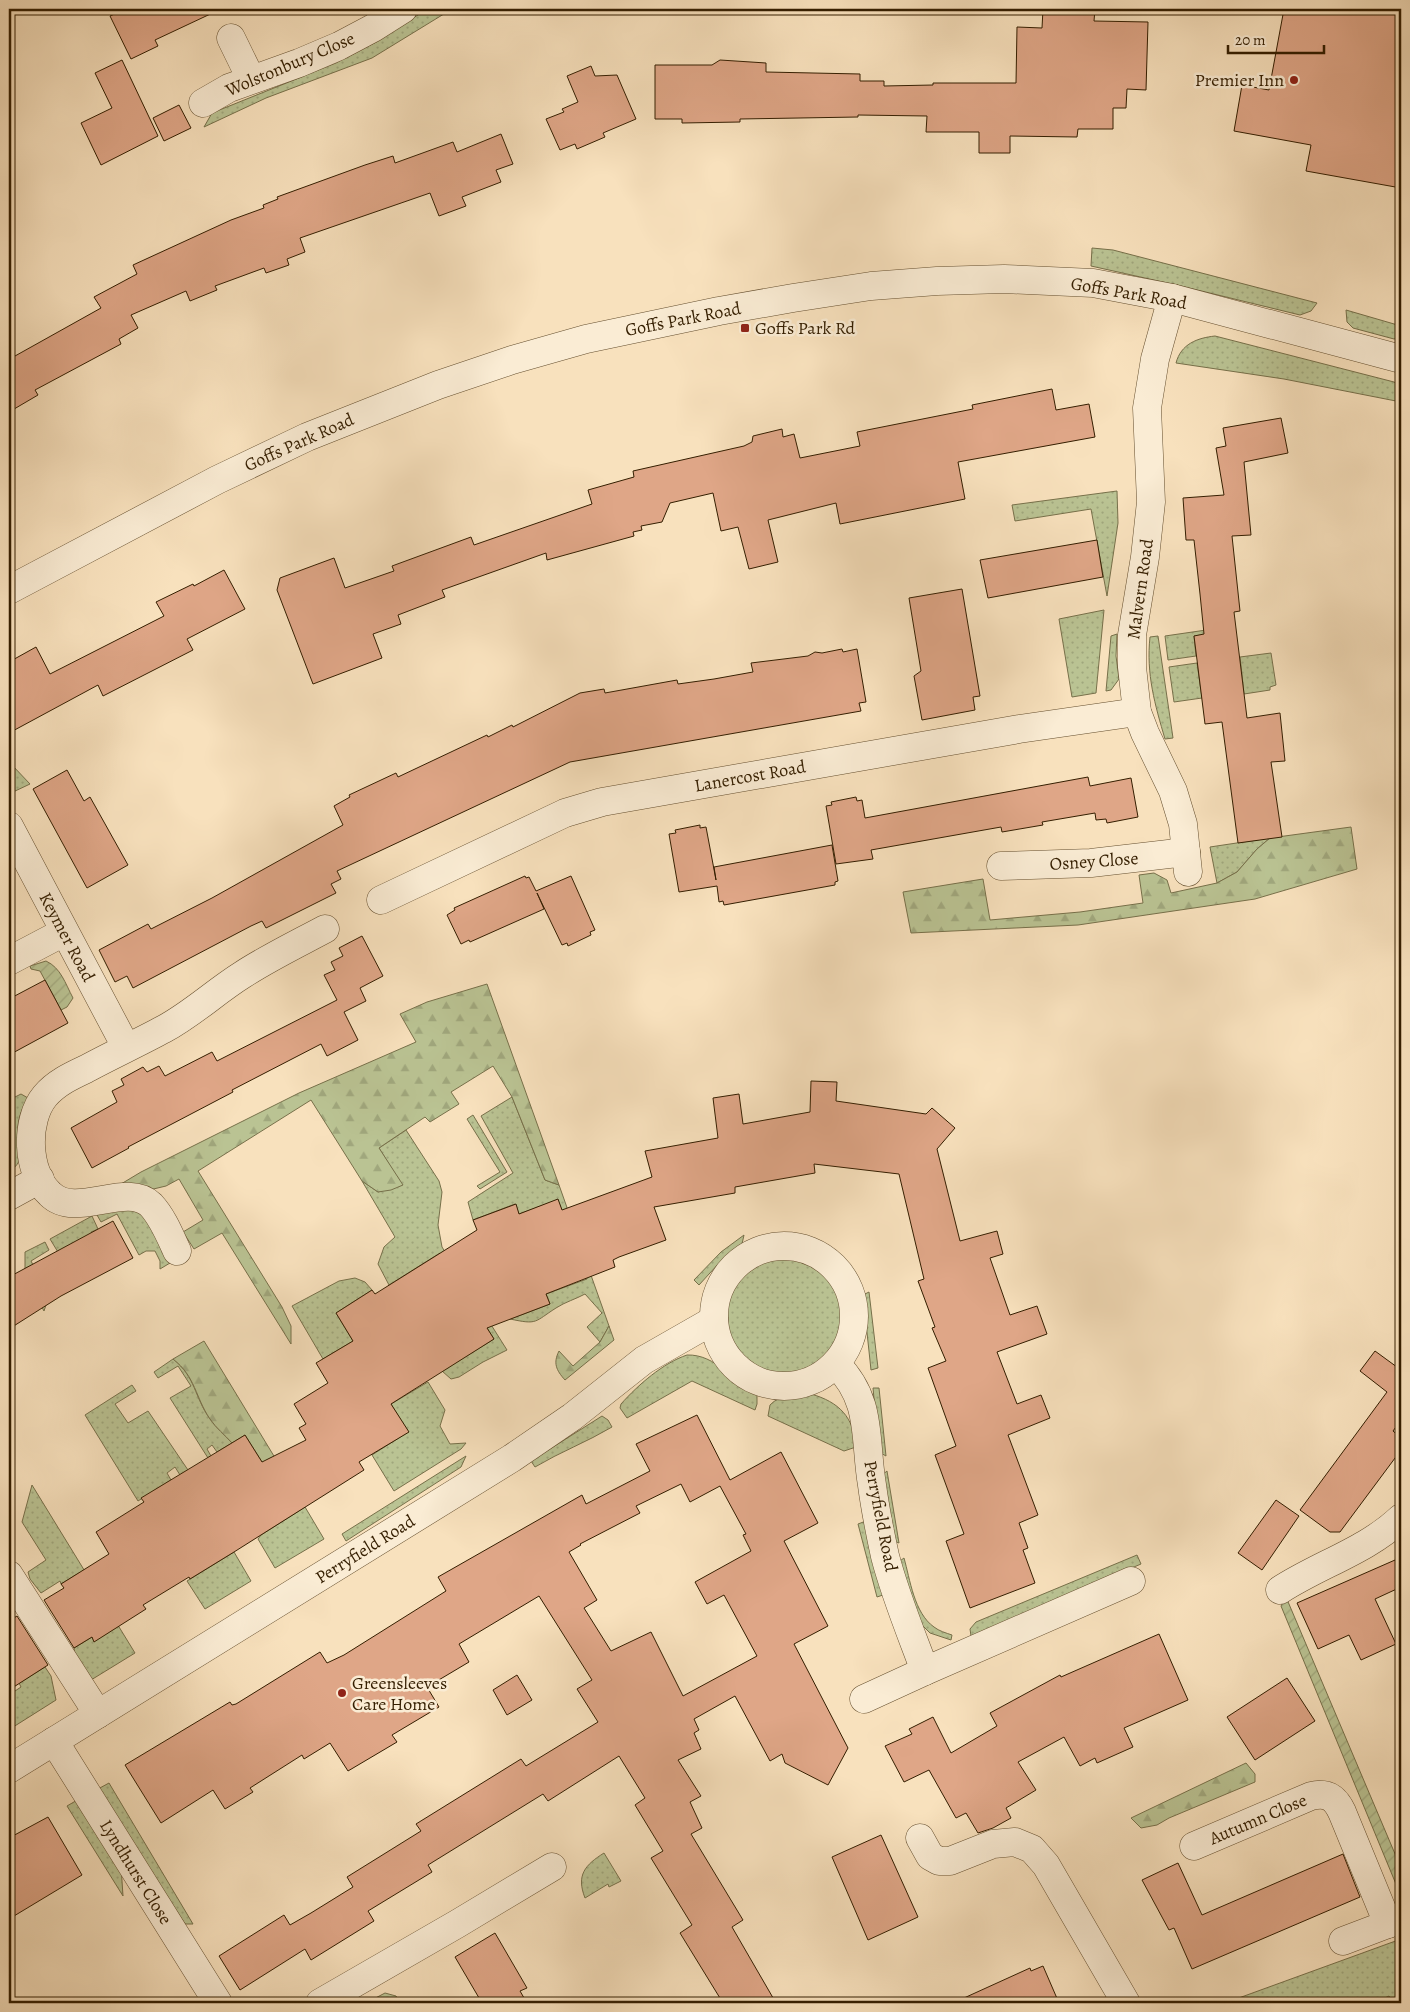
<svg xmlns="http://www.w3.org/2000/svg" width="1410" height="2012" viewBox="0 0 1410 2012" font-family="Alegreya,serif">
<style>
.grass{fill:url(#grass-dots);stroke:#77704a}
.forest{fill:url(#forest-firs);stroke:#77704a}
.garden{fill:url(#garden-furrows);stroke:#77704a}
.building{fill:#dfa687;stroke:#341e00;fill-rule:evenodd}
.lines{fill:none;stroke-linecap:round;stroke-linejoin:round}
.minor-casing{stroke:#654f2f;stroke-width:29}
.minor{stroke:#faecd4;stroke-width:28}
.poi-dot{fill:#8f2418;stroke:#faecd4;stroke-width:2}
.labels{text-anchor:middle;stroke-width:5;stroke-linejoin:round;paint-order:stroke}
.street-label{font-size:18px;fill:#341e00;stroke:#faecd4}
.poi-label{font-size:18px;fill:#341e00;stroke:#faecd4;text-anchor:start}
</style>
<defs>
<pattern id="grass-dots" width="8" height="8" patternUnits="userSpaceOnUse" patternTransform="scale(1.25)"><rect width="8" height="8" fill="#bac393"/><path d="M2 2h.1M6 6h.1" fill="none" stroke="#a0a77d" stroke-width="1.8" stroke-linecap="round"/></pattern>
<pattern id="forest-firs" width="22" height="20" patternUnits="userSpaceOnUse" patternTransform="scale(1.25)"><rect width="22" height="20" fill="#bac393"/><path d="M5 1l3.5 6h-7zM16 11l3.5 6h-7z" fill="#a0a77d"/></pattern>
<pattern id="garden-furrows" width="10" height="10" patternUnits="userSpaceOnUse" patternTransform="scale(1.25)"><rect width="10" height="10" fill="#bac393"/><path d="M-1 1l2-2M0 10L10 0M9 11l2-2" fill="none" stroke="#a0a77d"/></pattern>
</defs>
<rect width="100%" height="100%" fill="#f8e1bd"/>
<filter id="stains"><feTurbulence type="fractalNoise" baseFrequency=".004" numOctaves="4"/><feColorMatrix values="0 0 0 0 .2 0 0 0 0 .09 0 0 0 0 .02 0 0 0 .5 -.17"/></filter>
<radialGradient id="worn" r=".72"><stop offset=".6" stop-color="#630" stop-opacity="0"/><stop offset="1" stop-color="#630" stop-opacity=".3"/></radialGradient>
<g class="grass">
<path d="M427,9H452L372,58L266,98L204,127L212,113L336,63L378,41Z"/>
<path d="M1092,248L1113,250L1317,303L1311,311L1300,315L1181,286L1091,266Z"/>
<path d="M1346,310L1401,326V337L1394,339L1353,328L1347,322Z"/>
<path d="M1215,336L1394,382L1401,386V402L1284,379L1176,363C1181,344 1197,338 1215,336Z"/>
<path d="M1117,491L1118,523L1107,596L1091,509L1015,521L1012,505Z"/>
<path d="M1104,610L1096,693L1072,697L1059,619Z"/>
<path d="M1220,628L1221,632L1194,636L1196,656L1168,660L1165,636Z"/>
<path d="M1117,634L1116,656L1119,679L1111,690L1106,691L1111,636Z"/>
<path d="M1158,636L1173,738L1165,739C1155,705 1146,674 1150,637Z"/>
<path d="M1271,653L1276,685L1270,687V690L1244,694L1240,657Z"/>
<path d="M1197,663L1202,698L1174,702L1169,667Z"/>
<path d="M9,758L12,765L30,784L13,792L9,785Z"/>
<path d="M1270,838L1257,849L1237,872L1217,883L1210,847Z"/>
<path d="M21,1094L28,1098C23,1107 18,1117 18,1128C17,1145 28,1161 9,1171V1100Z"/>
<path d="M512,1097L545,1180L559,1185L609,1326L600,1342L587,1327L602,1313L585,1294C576,1299 565,1302 556,1308C534,1322 538,1325 510,1319L550,1304L546,1294L587,1279L558,1200L519,1214L515,1204L473,1220L468,1202L513,1173L481,1116Z"/>
<path d="M473,1115L507,1172L480,1189L477,1186L500,1172L467,1119Z"/>
<path d="M406,1130L439,1181L442,1192L438,1225L442,1247L507,1350L483,1362L459,1377L451,1379L442,1371L494,1339L440,1253L389,1285L378,1264L384,1247L395,1237L362,1181L378,1192L402,1185L379,1148Z"/>
<path d="M109,1208L136,1209L144,1215L170,1263L160,1269V1261L155,1251H146L139,1255L117,1214L101,1222L97,1215Z"/>
<path d="M92,1216L98,1229L91,1232L97,1243L64,1262L50,1239Z"/>
<path d="M744,1235L742,1244L720,1262L699,1285L694,1280L721,1252Z"/>
<path d="M45,1242L49,1250L31,1261L52,1301L46,1305L44,1311L25,1277V1252Z"/>
<circle cx="784" cy="1317" r="58"/>
<path d="M355,1278L365,1282L372,1290L336,1313L353,1341L323,1359L292,1306L339,1281Z"/>
<path d="M869,1292L878,1368L871,1370L863,1295Z"/>
<path d="M687,1355C716,1354 733,1382 757,1393V1404L755,1410L692,1381L627,1418L620,1408L621,1404C638,1385 663,1363 687,1355Z"/>
<path d="M173,1359C196,1377 194,1397 210,1419C216,1428 225,1435 232,1443L217,1452L212,1445L207,1449L211,1456L208,1458L170,1398L191,1386L178,1366L158,1378L154,1372Z"/>
<path d="M428,1382L445,1410L440,1426L450,1444L466,1443L461,1449L394,1491L372,1455L408,1432L391,1404Z"/>
<path d="M132,1385L136,1391L115,1404L128,1423L148,1411L188,1470L180,1475L175,1467L167,1473L171,1480L138,1501L85,1415Z"/>
<path d="M873,1388H879L886,1456L879,1452Z"/>
<path d="M811,1394C839,1402 854,1417 856,1447L844,1451L768,1416L770,1405C780,1394 797,1395 811,1394Z"/>
<path d="M602,1416L608,1420L612,1427C587,1442 560,1452 535,1467L531,1461Z"/>
<path d="M466,1456L461,1467L346,1541L342,1534Z"/>
<path d="M887,1471L899,1543L894,1541L881,1476Z"/>
<path d="M32,1485L135,1653L91,1680L75,1656L74,1648L92,1637L94,1641L113,1629L79,1573L61,1584L60,1581L41,1593L30,1579L28,1572L46,1560L22,1522Z"/>
<path d="M305,1507L324,1539L275,1568L258,1539L261,1535Z"/>
<path d="M866,1521L883,1595L877,1597L858,1524Z"/>
<path d="M234,1552L251,1581L205,1609L187,1581Z"/>
<path d="M1137,1555L1141,1564L971,1636L970,1629L976,1622Z"/>
<path d="M904,1558C910,1579 914,1613 934,1627C939,1631 946,1633 952,1635L951,1640L930,1633L919,1622L897,1563Z"/>
<path d="M45,1667L51,1676L56,1700L10,1729L9,1695L21,1687L19,1683Z"/>
<path d="M109,1783L193,1924H185L98,1789Z"/>
<path d="M79,1799L121,1866L123,1896L67,1806Z"/>
<path d="M604,1853L621,1881L609,1887L608,1884L585,1898C576,1875 585,1865 604,1853Z"/>
<path d="M1401,1939V2001L1393,2003L1389,1996L1375,2003H1225Z"/>
<path d="M385,1993L396,1996L400,2003H366Z"/>
</g>
<g class="forest">
<path d="M1351,827L1357,869L1255,899L1078,925L911,933L903,892L983,879L990,920L1080,912L1143,903L1139,875L1154,873L1167,880L1171,893L1217,883L1237,872L1257,849L1270,838Z"/>
<path d="M487,984L559,1185L545,1180L512,1097L493,1066L451,1092L459,1104L430,1122L425,1117L379,1148L403,1185L391,1190L378,1192L362,1181L311,1100L198,1171L282,1307L291,1326V1344L222,1233L194,1249L183,1232L203,1220L179,1179L166,1186L145,1191L121,1184L141,1172L299,1093L416,1042L400,1014L427,1002Z"/>
<path d="M609,1326L614,1340L565,1380C556,1370 553,1363 559,1351L573,1366L600,1342Z"/>
<path d="M204,1341L280,1466L262,1462L245,1435L232,1443C225,1435 216,1428 210,1419C195,1397 196,1377 173,1359Z"/>
<path d="M1246,1763L1255,1774V1782L1169,1818L1157,1825L1141,1828L1131,1818Z"/>
</g>
<g class="garden">
<path d="M46,961C61,968 65,983 73,998L67,1007L61,1010L40,971L31,969L30,966Z"/>
<path d="M1286,1597L1401,1868V1892L1398,1889L1281,1606Z"/>
</g>
<g class="building">
<path d="M126,9H221L155,40L158,46L131,59L110,16Z"/>
<path d="M1043,9H1095L1094,21L1148,22L1146,90L1127,89L1126,108H1113V129H1078L1077,137L1010,136V153H979V132H926L927,116L858,115V117L740,119V122L682,123V119H655V65H712L720,60L766,63V72L860,74V81H884V86L933,85V83H1016L1017,27L1042,28Z"/>
<path d="M1284,9H1401V188L1306,171L1311,145L1234,131L1242,85L1269,90Z"/>
<path d="M122,60L158,136L101,165L81,123L112,108L95,73Z"/>
<path d="M591,66L595,76L617,75L636,119L603,133L605,137L577,149L575,144L560,150L546,119L564,112L562,109L578,102L567,76Z"/>
<path d="M179,105L191,128L164,141L153,118Z"/>
<path d="M501,134L513,164L496,170L501,182L462,197L466,206L439,216L430,193L300,238L305,252L287,259L289,265L266,273L264,268L215,286L217,290L190,301L186,291L131,315L138,328L119,339L121,344L35,390L38,395L9,412V345L15,356L101,308L94,297L137,274L133,265L231,220L264,208L263,205L278,199L277,197L365,165L393,156L395,163L453,142L457,152Z"/>
<path d="M1052,389L1056,410L1089,404L1095,437L958,462L965,499L840,524L836,503L768,520L778,562L749,569L738,527L721,531L713,493L670,503L662,522L641,526L642,530L633,532L634,536L547,560L546,553L442,590L445,597L398,615L401,624L373,634L382,658L313,684L277,590L280,578L334,558L345,588L394,571L392,566L471,537L474,545L592,504L588,490L634,477L633,471L744,446L752,442L753,436L782,429L783,437L794,434L800,458L860,446L857,432L973,409L972,405Z"/>
<path d="M1281,418L1288,453L1244,462L1251,535L1232,536L1240,611L1234,612L1247,718L1280,713L1285,761L1271,762L1282,837L1238,843L1222,722L1205,724L1194,636L1204,634L1200,594L1194,540H1186L1183,498L1224,495L1216,448L1226,446L1223,428Z"/>
<path d="M1097,540L1103,577L988,598L980,560Z"/>
<path d="M224,570L245,609L187,639L193,650L103,696L98,685L9,733V662L36,647L50,674L164,616L156,602L193,584L194,586Z"/>
<path d="M962,589L980,696L973,697L975,710L922,720L914,676L921,671L909,598Z"/>
<path d="M842,649L843,652L857,649L866,702L859,703L861,711L570,762L337,871L341,879L331,884L336,893L266,928L262,921L251,926L133,988L127,976L115,982L99,950L148,924L151,929L212,898L343,825L334,806L350,797L349,795L396,773L398,777L487,735L488,737L512,725L513,727L580,693L604,689L605,693L677,680L678,684L714,679L753,672L751,663L808,656L815,652L822,653Z"/>
<path d="M67,770L84,801L90,797L128,865L87,888L33,789Z"/>
<path d="M1088,777L1090,786L1131,778L1138,817L1107,823L1106,819L1096,820L1095,813L1042,822L1043,825L1002,832L1001,827L871,850L873,859L836,864L826,806L832,805L831,802L856,797L857,801L862,800L865,818Z"/>
<path d="M700,825V828L706,827L716,880L714,867L832,845L838,881L835,882V885L724,905L723,901L719,902L717,886L679,892L669,834L676,833L675,830Z"/>
<path d="M525,876L526,878L529,877L536,891L571,876L595,930L590,932L591,935L568,946L567,943L562,945L537,893L544,909L470,942L469,940L461,944L447,915L455,910L454,908Z"/>
<path d="M362,936L383,976L360,988L366,1001L344,1012L358,1040L327,1056L321,1044L232,1090L233,1092L128,1147L129,1148L92,1168L71,1128L117,1102L112,1091L124,1085L121,1079L143,1067L147,1072L159,1066L165,1076L212,1052L217,1061L337,1000L324,975L335,970L331,962L343,956L339,948Z"/>
<path d="M45,980L68,1023L9,1055V999Z"/>
<path d="M811,1081L837,1082L836,1101L926,1114L932,1108L955,1128L937,1149L960,1241L997,1231L1003,1254L990,1258L1010,1315L1037,1306L1047,1334L997,1352L1017,1404L1041,1395L1050,1418L1008,1435L1038,1515L1019,1523L1028,1548L1023,1550L1035,1583L970,1608L946,1541L964,1534L935,1455L956,1446L928,1368L946,1361L932,1328L935,1327L918,1281L924,1279L899,1174L814,1164L815,1173L735,1187V1193L654,1207L666,1240L619,1257L613,1260L615,1267L546,1294L550,1304L487,1328L494,1339L391,1404L409,1432L359,1462L364,1470L234,1552L190,1579L189,1577L143,1605L146,1609L94,1642L92,1637L74,1648L44,1600L64,1588L61,1584L109,1554L96,1532L144,1502L141,1498L245,1435L262,1462L306,1440L299,1428L306,1424L294,1404L328,1383L316,1363L353,1341L336,1313L372,1290L375,1294L477,1230L473,1220L516,1204L519,1214L558,1199L562,1210L652,1177L645,1151L718,1138L713,1098L739,1094L743,1124L810,1112Z"/>
<path d="M113,1221L133,1258L61,1296L9,1329V1277Z"/>
<path d="M1375,1351L1401,1370V1420L1393,1431L1401,1438V1450L1340,1532H1330L1300,1510L1387,1392L1360,1371Z"/>
<path d="M697,1415L730,1480L781,1452L818,1523L784,1541L828,1626L794,1644L848,1748L828,1785L785,1763L782,1754L770,1761L735,1696L694,1719L699,1730L694,1733L701,1749L678,1760L701,1796L690,1802L702,1828L691,1834L743,1920L732,1927L776,2003H723L680,1933L692,1925L651,1858L663,1851L635,1805L645,1798L619,1756L548,1801L543,1794L428,1865L432,1872L368,1911L374,1921L311,1960L305,1949L240,1990L219,1956L284,1915L290,1925L311,1913L353,1887L347,1877L421,1831L416,1824L521,1759L526,1766L598,1722L577,1689L592,1680L539,1596L459,1644L469,1662L427,1687L439,1707L392,1735L397,1742L348,1771L330,1743L304,1759L302,1755L250,1788L253,1792L225,1809L213,1790L161,1823L125,1765L230,1702L232,1705L236,1704L320,1652L327,1663L344,1655L446,1591L438,1577L582,1495L586,1504L650,1471L636,1444ZM681,1484L690,1502L720,1486L746,1534L743,1535L751,1551L695,1582L707,1604L724,1595L757,1656L683,1696L651,1632L611,1651L584,1608L597,1600L569,1552L581,1545L580,1544L640,1513L636,1506Z"/>
<path d="M1276,1500L1299,1516L1262,1570L1238,1553Z"/>
<path d="M1395,1560L1401,1574V1587L1375,1599L1396,1644L1361,1660L1349,1635L1318,1649L1297,1603Z"/>
<path d="M17,1616L48,1665L9,1690V1621Z"/>
<path d="M1159,1634L1188,1700L1124,1728L1133,1747L1097,1763L1095,1758L1080,1766L1064,1737L1018,1762L1036,1790L1006,1808L1011,1818L993,1828L978,1833L966,1813L956,1818L929,1770L904,1782L885,1746L912,1734L909,1729L933,1717L951,1753L997,1726L990,1713L1060,1675L1061,1677Z"/>
<path d="M517,1675L532,1700L507,1715L493,1690Z"/>
<path d="M1287,1678L1315,1721L1255,1760L1227,1717Z"/>
<path d="M48,1817L82,1875L9,1919V1838Z"/>
<path d="M881,1835L918,1917L868,1940L832,1857Z"/>
<path d="M1343,1854L1360,1897L1192,1969L1174,1928L1169,1930L1142,1880L1178,1863L1202,1915Z"/>
<path d="M495,1933L527,1988L520,1991L527,2003H482L455,1957Z"/>
<path d="M1043,1966L1059,2003H953L1030,1968L1031,1971Z"/>
</g>
<g class="lines">
<g class="minor-casing">
<g id="minor">
<path d="M231,38L251,79"/>
<path d="M203,103L229,88L299,63L339,46L373,28L403,9"/>
<path d="M1172,298L1155,359L1147,408L1151,502L1145,557L1132,635V667L1137,712L1145,733L1173,791L1183,824L1188,872"/>
<path d="M9,590L217,480L307,437L438,385L512,360L586,339L719,311L793,298L871,286L937,281L1004,279L1093,283L1172,298L1401,359"/>
<path d="M9,826L126,1047"/>
<path d="M1001,866L1091,863L1186,852"/>
<path d="M381,900L565,813L602,802L1019,729L1137,712"/>
<path d="M9,961L64,932"/>
<path d="M9,1196L40,1179"/>
<circle cx="784" cy="1316" r="70"/>
<path d="M177,1251C170,1236 163,1218 151,1205C126,1181 76,1220 50,1194C26,1172 25,1120 45,1096C56,1083 71,1076 86,1069C112,1055 138,1043 164,1029C192,1014 215,992 242,975C268,958 297,944 325,929"/>
<path d="M836,1364C873,1401 864,1438 872,1485C875,1508 880,1533 885,1556C895,1595 911,1633 925,1671"/>
<path d="M9,1575L98,1714"/>
<path d="M1280,1590C1320,1564 1366,1551 1401,1518"/>
<path d="M864,1699L925,1671L1131,1581"/>
<path d="M54,1741L218,2003"/>
<path d="M9,1769L512,1458L572,1417L644,1360L714,1320"/>
<path d="M920,1838L930,1856L939,1861H950L993,1844L1015,1842L1032,1849L1046,1865L1126,2003"/>
<path d="M1194,1846L1311,1796C1327,1792 1335,1797 1342,1812L1388,1924"/>
<path d="M1343,1941L1401,1919"/>
<path d="M320,2003L457,1924L552,1867"/>
</g>
</g>
<use href="#minor" class="minor"/>
</g>
<g class="poi-dot">
<circle cx="1294" cy="80" r="5"/>
<rect x="740" y="323" width="10" height="10" rx="2.5"/>
<circle cx="342" cy="1693" r="5"/>
</g>
<g class="labels">
<g class="street-label">
<text transform="translate(290 64) rotate(-23)" y="6">Wolstonbury Close</text>
<text transform="translate(1129 293) rotate(10)" y="6">Goffs Park Road</text>
<text transform="translate(683 319) rotate(-11)" y="6">Goffs Park Road</text>
<text transform="translate(299 442) rotate(-24)" y="6">Goffs Park Road</text>
<text transform="translate(1140 589) rotate(-82)" y="6">Malvern Road</text>
<text transform="translate(750 776) rotate(-10)" y="6">Lanercost Road</text>
<text transform="translate(1094 861) rotate(-4)" y="6">Osney Close</text>
<text transform="translate(67 937) rotate(62)" y="6">Keymer Road</text>
<text transform="translate(881 1516) rotate(79)" y="6">Perryfield Road</text>
<text transform="translate(365 1549) rotate(-32)" y="6">Perryfield Road</text>
<text transform="translate(1258 1819) rotate(-23)" y="6">Autumn Close</text>
<text transform="translate(136 1872) rotate(58)" y="6">Lyndhurst Close</text>
</g>
<g class="poi-label">
<text x="1284" y="86" text-anchor="end">Premier Inn</text>
<text x="755" y="334">Goffs Park Rd</text>
<text x="352" y="1689">Greensleeves<tspan x="352" dy="21">Care Home</tspan></text>
</g>
</g>
<rect width="1410" height="2012" fill="none" stroke="#f8e1bd" stroke-width="30"/>
<rect x="10" y="10" width="1390" height="1992" fill="none" stroke="#341e00" stroke-width="2.5"/>
<rect x="15" y="15" width="1380" height="1982" fill="none" stroke="#341e00"/>
<path d="M1228 45v8h96v-8" fill="none" stroke="#341e00" stroke-width="2.5"/>
<text x="1235" y="45" font-size="15" fill="#341e00" stroke="#faecd4" stroke-width="4" paint-order="stroke">20 m</text>
<rect width="100%" height="100%" filter="url(#stains)"/>
<rect width="100%" height="100%" fill="url(#worn)"/>
</svg>
